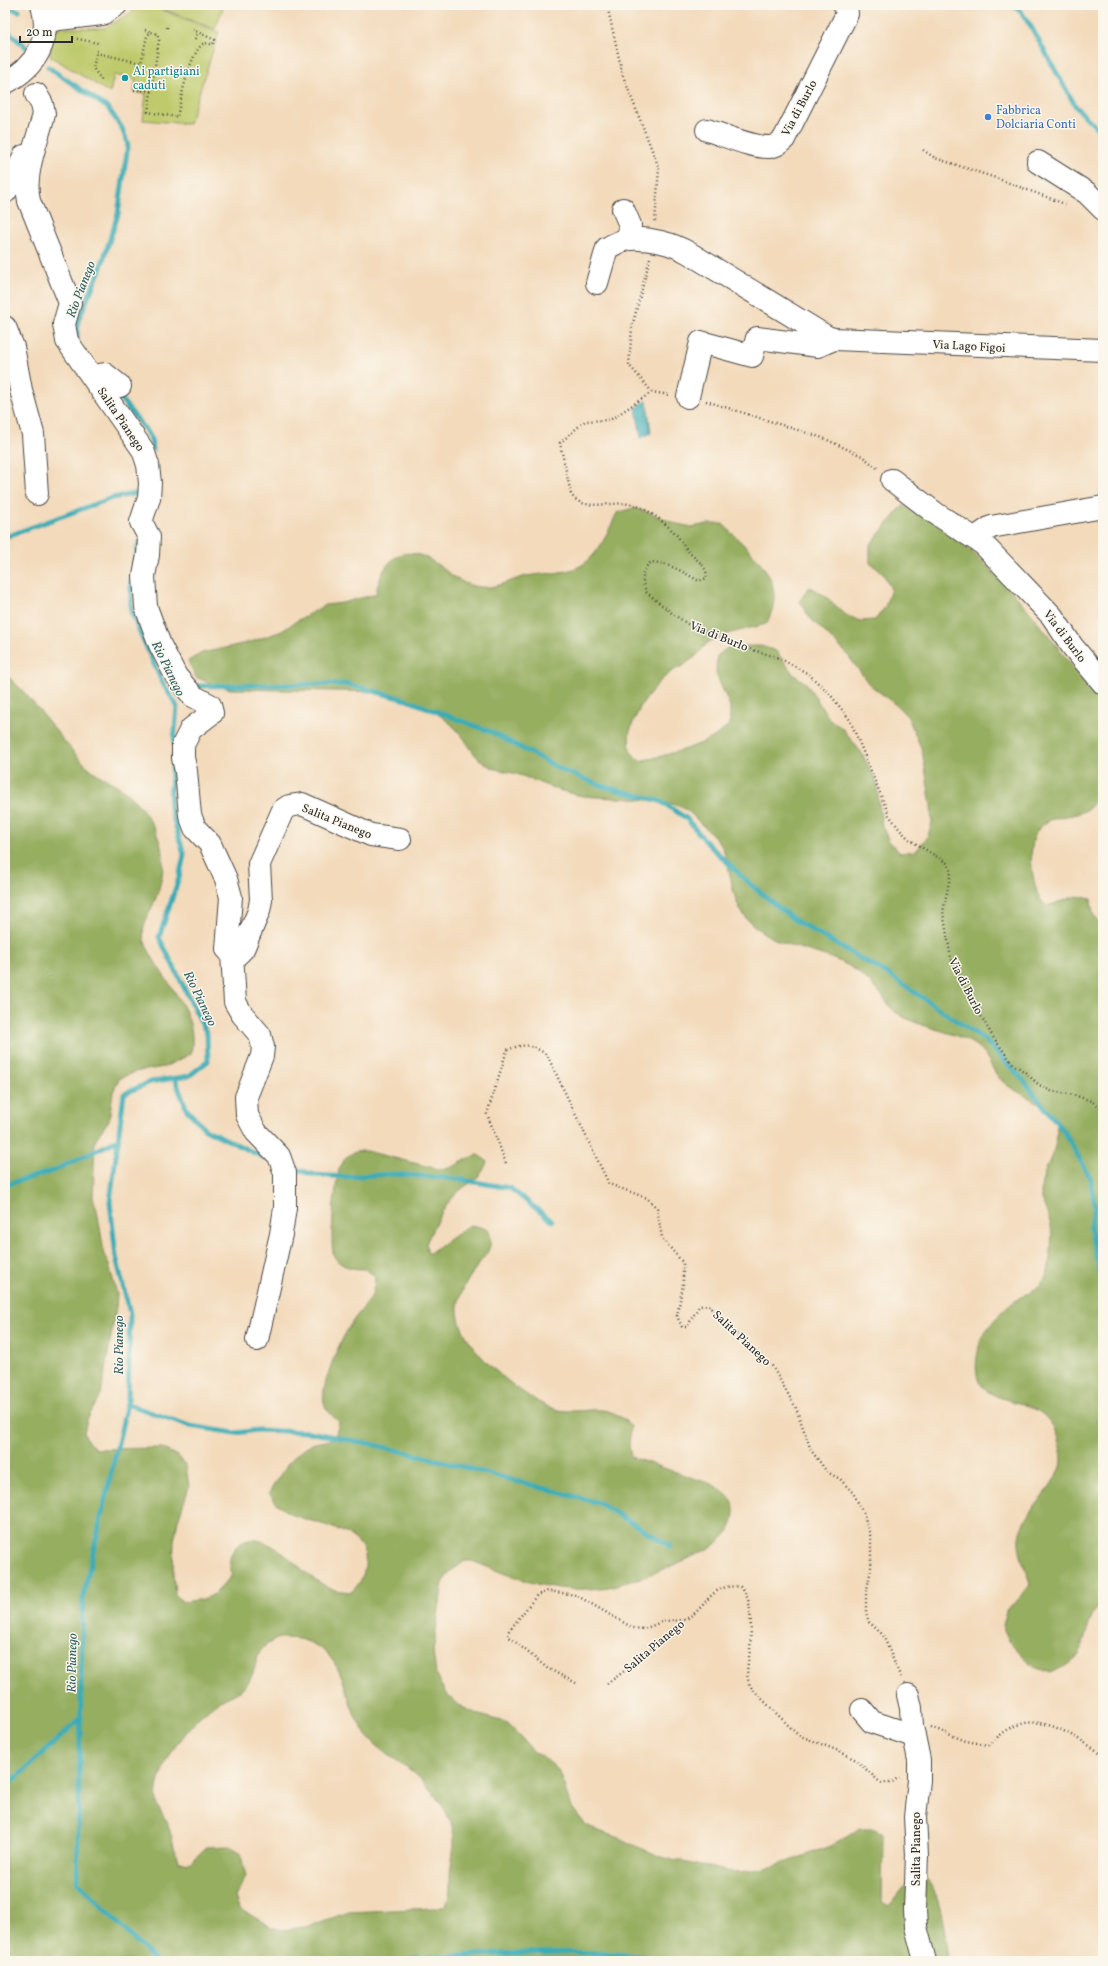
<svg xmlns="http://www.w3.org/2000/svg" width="1108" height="1966" viewBox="0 0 1108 1966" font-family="Vollkorn,serif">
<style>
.green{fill:#beca6c;stroke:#747a4c}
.forest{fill:#96ae60;stroke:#606c46;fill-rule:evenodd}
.water{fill:#3bacb6;stroke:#336c70}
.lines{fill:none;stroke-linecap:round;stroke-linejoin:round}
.stream{stroke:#3bacb6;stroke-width:5}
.minor-casing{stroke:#494541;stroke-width:24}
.major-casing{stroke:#494541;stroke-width:24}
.path{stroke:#494541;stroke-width:2.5;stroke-dasharray:1 3;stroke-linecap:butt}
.minor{stroke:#fff;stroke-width:22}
.major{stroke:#fff;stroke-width:22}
.culture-dot{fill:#0f9aa8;stroke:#fbf7ec;stroke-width:1.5}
.shop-dot{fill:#3f7fe0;stroke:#fbf7ec;stroke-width:1.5}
.labels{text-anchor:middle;stroke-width:3;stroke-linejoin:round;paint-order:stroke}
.culture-label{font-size:12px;fill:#0d838f;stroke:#fbf7ec;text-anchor:start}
.street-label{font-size:12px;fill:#2b2b2b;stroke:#fbf7ec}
.shop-label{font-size:12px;fill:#366cbe;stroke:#fbf7ec;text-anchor:start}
.water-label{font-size:13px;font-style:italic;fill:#315f63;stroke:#fbf7ec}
</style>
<rect width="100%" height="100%" fill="#fbf7ec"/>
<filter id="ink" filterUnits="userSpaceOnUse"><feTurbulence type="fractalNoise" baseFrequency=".025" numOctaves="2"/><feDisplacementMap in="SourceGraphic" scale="8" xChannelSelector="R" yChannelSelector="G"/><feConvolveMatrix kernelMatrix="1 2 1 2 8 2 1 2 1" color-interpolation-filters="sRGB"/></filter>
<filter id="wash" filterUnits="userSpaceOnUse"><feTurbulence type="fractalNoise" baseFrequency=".012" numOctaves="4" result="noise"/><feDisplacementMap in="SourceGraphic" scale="16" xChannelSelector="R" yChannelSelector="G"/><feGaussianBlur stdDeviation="0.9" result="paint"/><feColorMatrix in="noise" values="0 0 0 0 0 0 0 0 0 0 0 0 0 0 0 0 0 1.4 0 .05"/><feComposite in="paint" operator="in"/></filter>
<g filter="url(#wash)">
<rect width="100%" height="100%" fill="#f3dabb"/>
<g class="green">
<path d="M144,5H149L219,32L189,124L143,120L146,94L134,92L136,79L114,75L110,93L50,56L53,28H105Z"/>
<path d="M155,5H224L215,29L155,6Z"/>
</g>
<g class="forest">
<path d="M903,505C918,514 934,521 948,532C1006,576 1051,637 1094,696L1103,700V790C1096,796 1094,805 1088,809C1075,818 1058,814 1045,823C1025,835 1031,876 1038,895C1039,899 1044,903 1047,906L1077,896L1091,899L1093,914L1103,928V1595L1093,1613L1079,1655L1067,1665L1051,1673L1034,1667L1009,1641L1002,1625L1007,1609L1019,1599L1030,1586C1027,1568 1015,1550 1020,1532C1026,1508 1062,1481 1062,1459C1062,1451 1058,1440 1055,1432C1039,1385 964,1418 978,1352C978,1350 981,1339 981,1338C986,1330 1001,1311 1009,1305C1021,1295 1040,1291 1047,1275C1050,1268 1053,1234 1051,1226C1049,1215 1042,1204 1041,1193C1040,1171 1058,1153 1057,1131C1056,1103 1019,1097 1002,1081C988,1067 991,1055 972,1043C948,1029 917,1028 894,1011C889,1007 885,1000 881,994C870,982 859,970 843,963C811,948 773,947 748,920C729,900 733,870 722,847C716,836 707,830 698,821C695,818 692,814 688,811C670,797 609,799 584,796C561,793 539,782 517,774C510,772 503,771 496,769C472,760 472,746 457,730C438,710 410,697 383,692L231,689L214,685L196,677L188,661L202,653L251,642L282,631L295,622L325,605L342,603L376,594C381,565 399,541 430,560C448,570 458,585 480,587C497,589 512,579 527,576C543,573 561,574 576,568C598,559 607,533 617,513L633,508L648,512L677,524L692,527L708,524H723C752,555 791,579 766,624L719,636L706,644L696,656L684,665L671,672L659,682L641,706L634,720L629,734L630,751L640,761C660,757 703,746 718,734C723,731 726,727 730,723V706L716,674L717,656L730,646H761L776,651L794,675L806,683L830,720L842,728L861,752L876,780L882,826L889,841L900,853L916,851L927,838L932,823L931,805L922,750L908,717L896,705L869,684L847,654L809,617L800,601L809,587L824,595L846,615L860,621L875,620L885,607L891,589L883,573L870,563V545Z"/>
<path d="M5,674C36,700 55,734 83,762C92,772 106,779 118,786C140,801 161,831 163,858C164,872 160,887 155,900C150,914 139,927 145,942C160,981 200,1008 191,1054L164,1067L134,1072L119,1079L113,1092L109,1120L95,1140L93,1197L97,1210L104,1252L109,1265L117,1294L116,1308L101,1394L87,1420L84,1432L88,1442L96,1449L162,1448L179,1457L186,1466L189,1487L178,1520L174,1541L173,1573L175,1594L183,1602C213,1598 212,1598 232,1575C229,1564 228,1556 236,1547C259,1524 292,1562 309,1575C314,1580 321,1583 327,1587C334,1591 343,1591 351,1592C360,1584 363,1578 365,1566C371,1526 310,1526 286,1511C278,1506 274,1500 269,1493C279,1476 290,1458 306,1447C322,1437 335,1449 339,1422C334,1417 326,1411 324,1403C320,1383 343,1333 356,1317C369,1300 373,1301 375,1277L366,1269C355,1269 340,1268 334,1256C329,1243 335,1185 339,1170C340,1167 343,1162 345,1159C351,1152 357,1151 366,1151L438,1169C457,1170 460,1159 478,1155L487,1161C482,1180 469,1181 456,1194C442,1209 434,1225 426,1244L428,1254L470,1225L480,1227L489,1230C494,1250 486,1253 476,1268C469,1278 459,1293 458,1306C455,1338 497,1374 520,1390C531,1398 545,1407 558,1410C589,1415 605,1399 631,1426L629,1446L631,1457L711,1484C723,1490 735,1497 734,1512C734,1520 731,1528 726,1535C714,1552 636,1581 613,1586C606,1588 597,1588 589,1589C544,1591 513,1577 472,1561H465L455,1567L443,1581L433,1652L436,1674L439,1681L446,1694L458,1705L479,1715L508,1723L534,1752L540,1754L557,1769L561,1775L570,1805L585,1824L598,1831L620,1838L652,1854L676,1861H684L725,1871L741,1872L776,1866L830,1846L859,1829H876L883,1833L882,1902L889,1906L911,1879L926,1877C941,1893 946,1939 948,1961H5ZM279,1638C287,1638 296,1638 303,1640C350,1654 341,1702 366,1734C377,1748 393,1758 408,1768C426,1782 449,1809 453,1831C456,1843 452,1856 451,1867C448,1883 453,1890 446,1905L434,1908L349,1912L306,1927L282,1930L271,1927L239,1908L235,1897L246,1876L240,1852L230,1846L206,1847L190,1863L178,1861C174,1849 172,1835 167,1823C164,1816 158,1810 157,1802C152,1775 183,1730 204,1713C208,1710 213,1705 218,1702C227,1697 240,1693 246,1685C263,1664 247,1652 279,1638Z"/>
</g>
<path class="water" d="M647,400L651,433L641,438L636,408Z"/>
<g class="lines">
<g class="stream">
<path d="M1013,5L1021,12L1030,25L1076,107L1103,134"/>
<path d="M5,7L19,11"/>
<path d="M5,29L26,47"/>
<path d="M48,67L108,108L122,128L128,145L118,214L100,270L78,320L77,342"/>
<path d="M117,394L150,436L153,449"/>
<path d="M5,537L112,498L145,492"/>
<path d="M140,542L137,549L131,580V612L162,682L177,706L174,744"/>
<path d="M193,686L347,684L407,700L491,732L564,771L602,786L660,801L686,818L708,844L750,884L793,919L889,975L985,1040L1024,1081L1065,1133L1090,1177L1095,1207L1090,1227L1103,1289"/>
<path d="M175,1079L187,1110L205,1129L275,1163"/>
<path d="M289,1167L315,1175L345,1177L393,1174L457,1179L510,1188L552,1221"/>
<path d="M5,1185L53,1171L118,1140"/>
<path d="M127,1404L190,1426L235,1433L258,1430L309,1432L371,1444L441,1461L599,1503L670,1546"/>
<path d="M5,1788L81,1718"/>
<path d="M155,1961L77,1881L83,1597L128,1399L130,1314L116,1257L110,1202L124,1094L150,1082L189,1076L208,1061L207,1034L159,937L179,878L184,855L170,805L173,756"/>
<path d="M408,1961L417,1958C501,1954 590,1946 673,1961"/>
</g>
</g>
</g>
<g filter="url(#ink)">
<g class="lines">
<g class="minor-casing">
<g id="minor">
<path d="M45,22L59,19L102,14L116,5"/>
<path d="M36,94L42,104L44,114C37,142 23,173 29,201L70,303L64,324L67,341L143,450L148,465L150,483L149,498L141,522L149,537L148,555L144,576L146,607L160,645L176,676L193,696L210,705L212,713L191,729L183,745V758L186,771L190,815L195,828L210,844L226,879L231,897L227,949L232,954H238L243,949L259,911L261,900L259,864L283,810L289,806L302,804L371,835L400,839"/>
<path d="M707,130C724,135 753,148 770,147C776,146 780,143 784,139L847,14L846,6L844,5"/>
<path d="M1038,162L1087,193L1103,209"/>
<path d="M5,192L15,178L24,156"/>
<path d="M623,209L630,225L629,239"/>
<path d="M597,283L607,248L609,247C615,244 623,239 630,239C650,238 672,243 689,253L827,337L834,339L1103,350"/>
<path d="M5,327L13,347L21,390L33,434L37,494"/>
<path d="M92,376L105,374L120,386"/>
<path d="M688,397L701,342L752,356L757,338L818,346L834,339"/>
<path d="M892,480L935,513L983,544L1052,616L1072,646L1103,683"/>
<path d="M975,538L991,527L1002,525L1103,507"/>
<path d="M232,954L235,1002L242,1014L260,1035L263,1047L262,1056L246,1097L247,1115L256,1132L279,1156L285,1173V1208L281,1234L257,1340"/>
<path d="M908,1695L911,1708L912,1726L919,1760V1780L915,1817L917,1855L915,1910L916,1927L925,1961"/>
<path d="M862,1710L872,1722L914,1736"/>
</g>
</g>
<g class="major-casing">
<path id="major" d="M5,83C36,67 52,40 42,5"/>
</g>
<g class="path">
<path d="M607,5L623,76L659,168L655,222"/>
<path d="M167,28L168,24"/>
<path d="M145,30L152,32"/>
<path d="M73,38L98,43"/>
<path d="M195,39L198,32"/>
<path d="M97,50L93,68L103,82"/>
<path d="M96,53L141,63L147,36L151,32L157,34L159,40L148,112L177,117C181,100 189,54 203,44L208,43L212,45L215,40L193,30"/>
<path d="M139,74L141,63"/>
<path d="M134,90L151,91"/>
<path d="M923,150L935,158L996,178L1065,204"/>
<path d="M650,258L632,327L629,365L652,392L670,395"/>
<path d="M652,392L610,420L585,421L560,443L571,494C583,514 614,499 634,505C648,509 664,522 674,532C680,538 683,546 689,552C697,561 707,565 707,578L699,581C683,572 669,563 651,562L647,566L643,573V583L646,592L673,614L692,627L740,646L779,658L807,673L829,693L850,720L889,815L900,830L910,840L947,863L951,872L943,912L951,958L966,990L993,1037L1013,1064L1025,1072L1039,1085L1051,1091L1074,1095L1091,1101L1103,1109"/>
<path d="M706,401L823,438L862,456L877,468"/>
<path d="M506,1163L487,1114L507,1050C525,1043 531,1044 547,1055L609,1184L647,1198L657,1208L662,1238L683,1263V1285L677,1316L682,1327H687L699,1306L709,1305L715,1315L772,1366L796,1408L811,1450L827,1472L840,1479L853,1493L864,1514L871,1538V1569L866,1594V1613L869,1622L883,1635L901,1678"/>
<path d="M576,1683L547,1668L508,1636L509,1631L537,1595L548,1591L576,1595L633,1628L644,1629L664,1621L683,1620"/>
<path d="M607,1684L631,1666L684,1620C708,1609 709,1582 740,1587C743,1590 746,1594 747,1597C752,1607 751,1638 750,1650C748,1665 744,1675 752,1689L798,1735L839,1751L856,1760L881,1783H891L899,1777"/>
<path d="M931,1727L966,1741L988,1745C998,1737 1008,1727 1021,1724C1049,1716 1080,1741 1103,1754"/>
</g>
<use href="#minor" class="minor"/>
<use href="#major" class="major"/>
</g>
</g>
<circle class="culture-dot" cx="125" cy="78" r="4"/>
<circle class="shop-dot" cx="988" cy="117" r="4"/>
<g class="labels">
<g class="culture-label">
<text x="133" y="75">Ai partigiani<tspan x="133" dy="14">caduti</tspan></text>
</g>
<g class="street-label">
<text transform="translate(799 108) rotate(-62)" y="4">Via di Burlo</text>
<text transform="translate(969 346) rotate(3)" y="4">Via Lago Figoi</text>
<text transform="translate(121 419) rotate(56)" y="4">Salita Pianego</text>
<text transform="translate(719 636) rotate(22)" y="4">Via di Burlo</text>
<text transform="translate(1065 636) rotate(53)" y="4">Via di Burlo</text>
<text transform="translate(337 821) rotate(22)" y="4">Salita Pianego</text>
<text transform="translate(966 986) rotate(63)" y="4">Via di Burlo</text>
<text transform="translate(742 1338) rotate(43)" y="4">Salita Pianego</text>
<text transform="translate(654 1646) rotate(-40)" y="4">Salita Pianego</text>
<text transform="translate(916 1849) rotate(-90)" y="4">Salita Pianego</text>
</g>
<g class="shop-label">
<text x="996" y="114">Fabbrica<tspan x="996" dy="14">Dolciaria Conti</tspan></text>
</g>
<g class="water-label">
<text transform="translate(80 289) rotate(-69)" y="5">Rio Pianego</text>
<text transform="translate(169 668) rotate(64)" y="5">Rio Pianego</text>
<text transform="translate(201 998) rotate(64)" y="5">Rio Pianego</text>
<text transform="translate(118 1345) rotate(-90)" y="5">Rio Pianego</text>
<text transform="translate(71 1663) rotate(-89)" y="5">Rio Pianego</text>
</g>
</g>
<rect width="1108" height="1966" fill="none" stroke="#fbf7ec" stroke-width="20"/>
<path d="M20 36v6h52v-6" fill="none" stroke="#2b2b2b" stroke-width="2"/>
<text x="26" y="36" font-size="12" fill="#2b2b2b" stroke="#fbf7ec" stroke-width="3" paint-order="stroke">20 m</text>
</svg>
